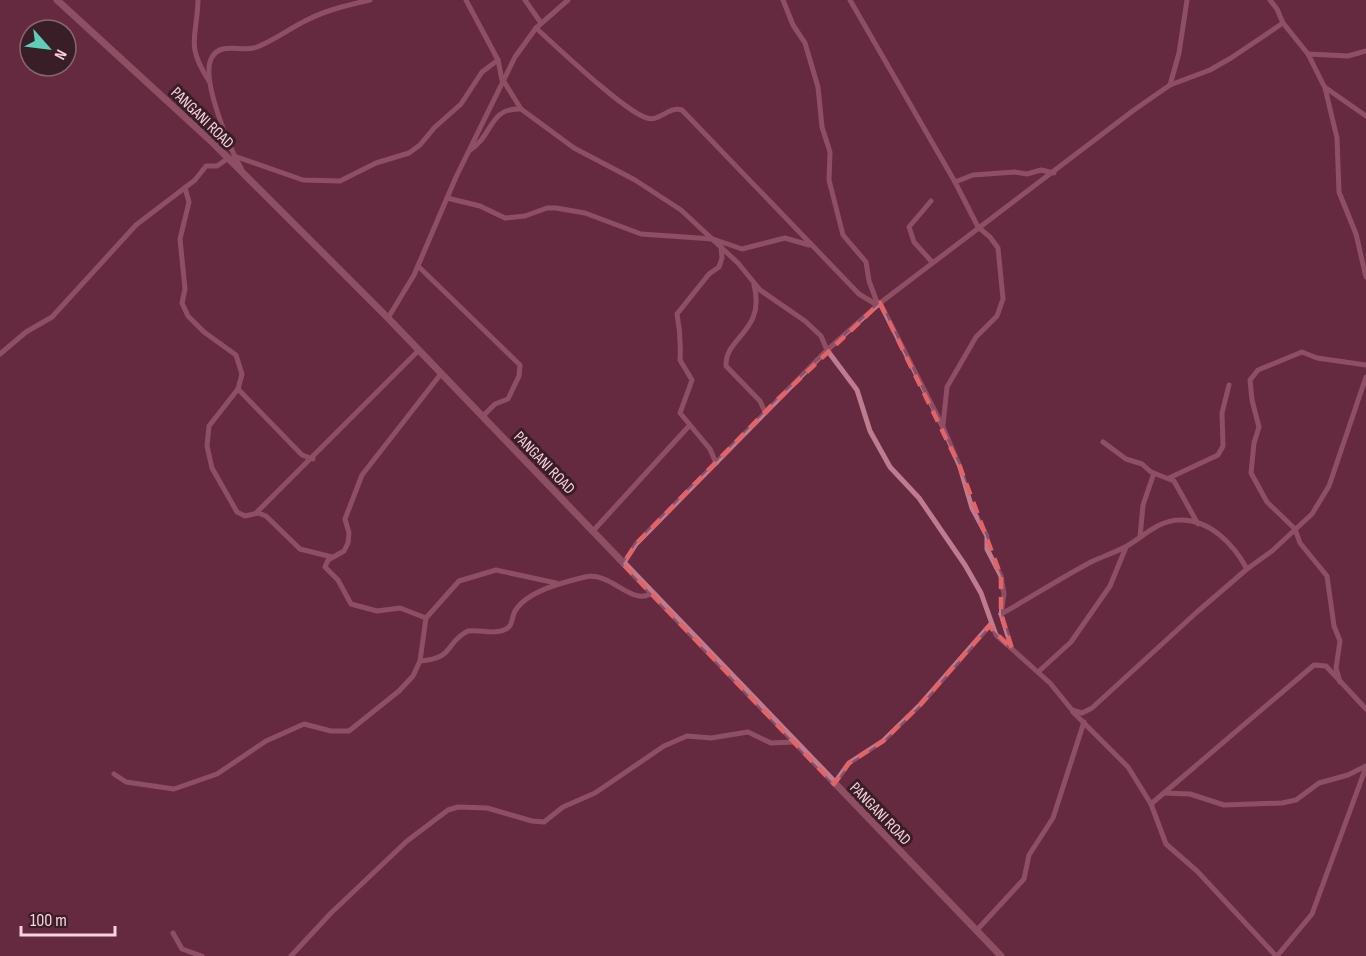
<svg xmlns="http://www.w3.org/2000/svg" width="1366" height="956" viewBox="0 0 1366 956" font-family="'Sofia Sans Condensed',sans-serif">
<style>
.lines{fill:none;stroke-linecap:round;stroke-linejoin:round}
.street{stroke:#bf7b90;stroke-width:5}
.secondary{stroke:#bf7b90;stroke-width:7}
.marked{fill:none;stroke:#e26467;stroke-width:4.5;stroke-dasharray:12 8;stroke-linejoin:round}
.labels{text-anchor:middle;stroke-width:6;stroke-linejoin:round;paint-order:stroke}
.street-label{font-size:16px;fill:#f8d2dc;stroke:#3a1e27}
</style>
<rect width="100%" height="100%" fill="#662a40"/>
<g class="lines">
<g class="street">
<path d="M198,0C197,39 185,43 209,81"/>
<path d="M466,0L498,60L502,80"/>
<path d="M525,0L541,23"/>
<path d="M783,0L793,25L805,43L818,87L822,127L830,152L829,180L843,235L866,262L869,281L878,305"/>
<path d="M850,0L955,182L978,227L990,237L998,248L1003,299L997,316L976,337L947,387L943,425"/>
<path d="M1270,0L1277,9L1283,23L1308,54L1325,88L1337,138L1339,192L1356,234L1366,277"/>
<path d="M536,28C557,47 625,112 647,118C660,122 668,106 682,110L859,294L877,305"/>
<path d="M1308,54L1348,56L1366,51"/>
<path d="M503,80L521,109L574,148L635,180L681,210L738,263L760,290L805,321L821,336L827,350L857,390L870,431L890,467L919,498L965,565L981,593L996,635L1011,648"/>
<path d="M1170,85L1179,53L1187,0"/>
<path d="M1326,88L1366,116"/>
<path d="M470,150C493,136 489,107 521,109"/>
<path d="M234,156L303,180L340,181L376,163L409,153L420,145L434,128L461,104L482,72L498,60"/>
<path d="M241,168C230,149 201,80 211,59C220,40 242,53 257,47C273,41 289,29 305,21C326,10 348,5 370,0"/>
<path d="M955,182L973,175L1015,172L1027,174L1041,170L1054,173"/>
<path d="M185,188L189,202L180,239L185,289L182,303L188,316L204,332L236,355L242,374L238,389L209,426L207,446L212,468L237,512L245,516L258,513L266,516L300,549L332,557"/>
<path d="M447,198L480,206L505,218L525,216L547,208H556L585,213L641,234L713,239L742,249L785,238L809,245"/>
<path d="M931,201L909,227L914,242L932,262"/>
<path d="M418,266L520,365L519,376L508,399L495,404L483,416"/>
<path d="M754,285C766,332 725,336 726,366L760,401L765,412"/>
<path d="M880,303L943,427L960,467L972,508L987,536V549L1001,576L1004,594L1001,614L1012,649L1050,683L1072,710L1082,713L1092,708L1197,612L1247,569L1272,551L1312,514L1329,486L1366,377"/>
<path d="M388,318L414,275L456,177L515,57L536,28L568,0"/>
<path d="M0,354L26,332L52,317L136,225L195,180L206,166H217L227,159"/>
<path d="M238,389L302,455L313,459"/>
<path d="M1103,442L1126,459L1142,464L1151,472L1174,481L1198,524"/>
<path d="M716,463L710,449L680,413L692,380L680,360C681,344 680,330 677,314L709,274L719,267L722,258L721,246"/>
<path d="M1169,478L1218,455L1223,446L1222,413L1229,385"/>
<path d="M256,513L418,351"/>
<path d="M593,531L689,426"/>
<path d="M1140,537L1143,505L1154,473"/>
<path d="M623,564L636,544L827,350L880,303L1134,110L1170,85L1210,70L1231,58L1283,23"/>
<path d="M1001,614C1032,597 1062,577 1093,561C1104,556 1116,552 1127,546C1144,536 1159,520 1180,520C1210,519 1234,545 1247,569"/>
<path d="M426,618L400,608L377,611L351,604L338,580L325,567L328,560L344,551L348,543L349,533L345,519L362,475L440,375"/>
<path d="M420,661C455,659 445,642 468,631C480,629 492,635 504,630C514,626 511,618 515,611C527,591 564,582 585,577C611,571 632,607 652,593"/>
<path d="M1038,672L1071,642L1110,586L1126,547"/>
<path d="M1340,682L1336,668L1340,641L1334,626L1327,576L1300,543L1295,529L1267,502L1251,473L1254,443L1259,427L1252,400L1250,380L1258,370L1302,352L1317,358L1366,365"/>
<path d="M1073,712L1128,767L1151,804L1166,844L1197,871L1276,956"/>
<path d="M114,774L126,782L174,789L217,774L266,741L304,724L331,731H349L399,691L413,676L420,661L426,618L459,581L496,570L556,583"/>
<path d="M834,784L849,763L883,741L920,705L991,624"/>
<path d="M1164,793L1190,794L1224,805L1282,803L1296,800L1319,783L1348,775L1366,766"/>
<path d="M1151,804L1314,665L1326,666L1366,709"/>
<path d="M976,931L1024,879L1029,855L1053,818L1084,722"/>
<path d="M173,933L182,949L202,956"/>
<path d="M291,956L331,913L407,841L448,810L458,807L487,808L532,821L544,822L563,807L595,793L664,746L687,736L711,738L748,732L771,743L794,742"/>
<path d="M1277,956L1312,914L1366,767"/>
</g>
<path class="secondary" d="M57,0L213,143L388,318L1001,956"/>
</g>
<path d="M0 0H1366V956H0ZM880,303L960,467L1001,576V614L1012,649L989,626L920,705L883,741L849,763L834,784L623,564L636,544L775,402Z" fill="#662a40" fill-opacity=".55" fill-rule="evenodd"/>
<path class="marked" d="M880,303L960,467L1001,576V614L1012,649L989,626L920,705L883,741L849,763L834,784L623,564L636,544L775,402Z"/>
<g class="labels">
<g class="street-label">
<text transform="translate(203 117) rotate(44)" y="6">PANGANI ROAD</text>
<text transform="translate(545 462) rotate(46)" y="6">PANGANI ROAD</text>
<text transform="translate(881 813) rotate(46)" y="6">PANGANI ROAD</text>
</g>
</g>
<g transform="translate(48 48) rotate(118)"><circle r="28" fill="#3a1e27" stroke="#86666f" stroke-width="1.5"/>
<path d="M0-4.5L10 22L0 15L-10 22Z" fill="#5dceb9"/>
<text y="-9" font-size="16" font-weight="bold" text-anchor="middle" fill="#f8d2dc">N</text>
</g>
<path d="M21 926v9h94v-9" fill="none" stroke="#f8d2dc" stroke-width="3"/>
<text x="30" y="926" font-size="18" fill="#f8d2dc" stroke="#3a1e27" stroke-width="4.5" paint-order="stroke">100 m</text>
</svg>
